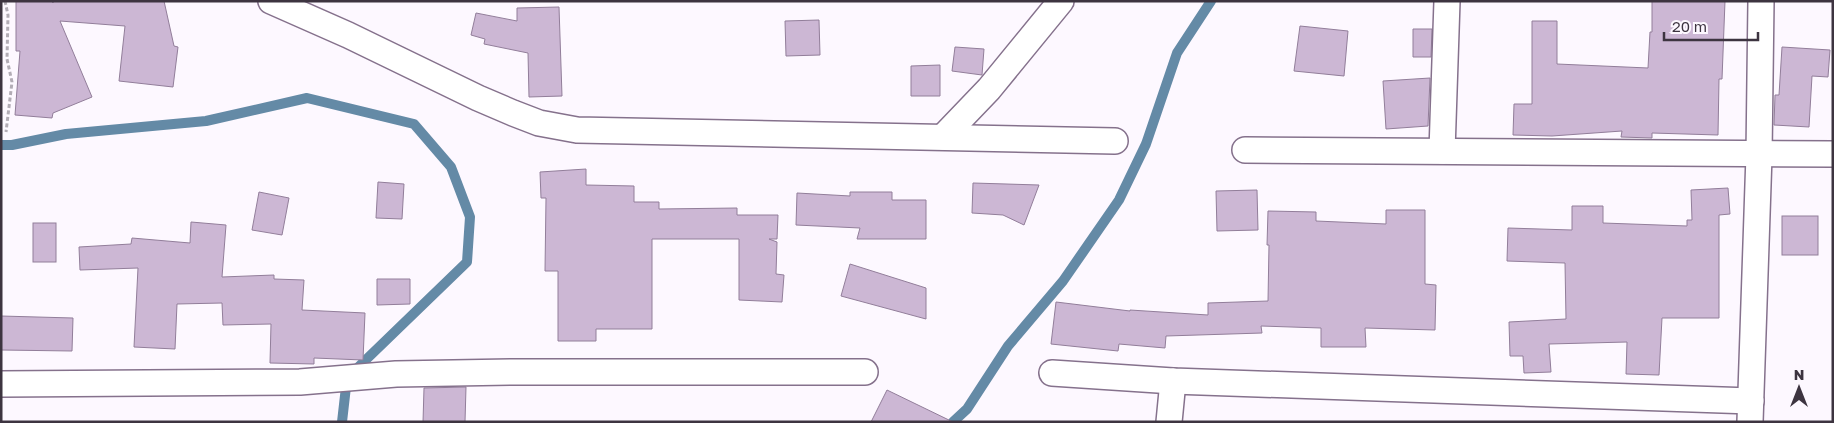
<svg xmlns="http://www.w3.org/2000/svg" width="1834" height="423" viewBox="0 0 1834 423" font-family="'Golos Text',sans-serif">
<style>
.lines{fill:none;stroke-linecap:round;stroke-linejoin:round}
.stream{stroke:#648aa6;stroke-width:10}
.building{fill:#ccb7d4;stroke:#927e9a}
.minor-casing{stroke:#85718c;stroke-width:28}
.path{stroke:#b2acb5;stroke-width:3;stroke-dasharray:4 2.5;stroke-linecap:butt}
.minor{stroke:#fff;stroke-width:25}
</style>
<rect width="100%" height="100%" fill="#fdf8ff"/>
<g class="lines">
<g class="stream">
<path d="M1,145H12L66,134L206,121L307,98L414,124L451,167L470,217L467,262L347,378L342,422"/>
<path d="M953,422L967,409L1008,346L1063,281L1119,200L1146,144L1177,53L1211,1"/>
</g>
</g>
<g class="building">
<path d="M16,1H52L53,3V1H164L174,46L178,47L173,87L119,81L125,26L60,21L92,97L53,113L52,118L15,115L20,51H16Z"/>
<path d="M1652,1H1725L1722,79H1719L1718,135L1652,133V138L1621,137L1622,131L1552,136L1513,135L1514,104H1532V21H1557V64L1648,68L1650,32H1652Z"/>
<path d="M559,7L562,96L529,97L528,53L484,44L485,39L471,35L476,13L517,21V8Z"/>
<path d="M819,20L820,55L786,56L785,21Z"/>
<path d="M1300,26L1348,31L1344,76L1294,71Z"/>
<path d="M1413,29H1432L1431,57H1413Z"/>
<path d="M955,47L984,49L982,75L952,71Z"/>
<path d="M1782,47L1830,50L1828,77L1812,76L1809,127L1774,125L1775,95H1779Z"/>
<path d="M940,65V96H911V66Z"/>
<path d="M1430,78L1428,126L1386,129L1383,81Z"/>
<path d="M586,169V185L634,186V202H659V209L737,208V215H778L777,239H769L777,242L776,274L784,275L782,302L739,300V239H652V329H596V341H558V271H545L546,198H541L540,172Z"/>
<path d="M378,182L404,184L402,219L376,218Z"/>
<path d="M973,183L1039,185L1024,225L1003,215L972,213Z"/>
<path d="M1728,188L1730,214L1719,215V318H1662L1659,375L1626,374L1627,342L1549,344L1551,372L1524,373L1523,356H1510L1509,322L1566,319L1565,263L1507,261L1508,228L1572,230V206H1603V223L1687,226V220H1692L1691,190Z"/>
<path d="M1257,190L1258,230L1217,231L1216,191Z"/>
<path d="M259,192L289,198L282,235L252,230Z"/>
<path d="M850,192H892V200H926V239H857L860,228L796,225L797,193L850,196Z"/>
<path d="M1386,210H1425V284L1436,285L1435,330L1365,328L1366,347H1321V328L1261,326L1262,333L1166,336L1165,348L1119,344L1118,351L1051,344L1056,302L1130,311V310L1208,315V303L1268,301L1269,245H1267L1268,211L1316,212V221L1386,224Z"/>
<rect x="1782" y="216" width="36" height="39"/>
<path d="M191,222L226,225L222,277L274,275V279L304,280L302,310L365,313L363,360L314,358V364L270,363L271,324L223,325L222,303L177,304L175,349L134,347L138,268L80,270L79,247L131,244L132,238L190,243Z"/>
<rect x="33" y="223" width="23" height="39"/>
<path d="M850,264L926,288V319L841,296Z"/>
<path d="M377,279H410V304L377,305Z"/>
<path d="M1,316L73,318L72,351L1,350Z"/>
<path d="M466,387L465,422H423L424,388Z"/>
<path d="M887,390L953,422H871Z"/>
</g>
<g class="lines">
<g class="minor-casing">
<g id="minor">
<path d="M271,1L348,35L478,98L513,113L539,123L577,130L1115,141"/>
<path d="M943,137L989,89L1061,1"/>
<path d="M1245,150L1833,154"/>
<path d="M1442,151L1447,1"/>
<path d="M1052,373L1173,381L1751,401"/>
<path d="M1,384L300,382L396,374L513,372H865"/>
<path d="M1169,422L1173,381"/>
<path d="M1750,422L1759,155L1761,1"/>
</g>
</g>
<path class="path" d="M5,1L8,15L7,59L12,82L6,132"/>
<use href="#minor" class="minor"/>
</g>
<rect width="1834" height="423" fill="none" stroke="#3d3440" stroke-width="5"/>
<g transform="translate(1799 388)" stroke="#fdf8ff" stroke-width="4" paint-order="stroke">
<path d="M0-4L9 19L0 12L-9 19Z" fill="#3d3440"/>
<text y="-8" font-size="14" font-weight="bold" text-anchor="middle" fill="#3d3440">N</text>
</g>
<path d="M1664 32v8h94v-8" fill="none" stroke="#3d3440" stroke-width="2.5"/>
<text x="1672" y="32" font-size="15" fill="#3d3440" stroke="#fdf8ff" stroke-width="4" paint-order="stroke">20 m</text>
</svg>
